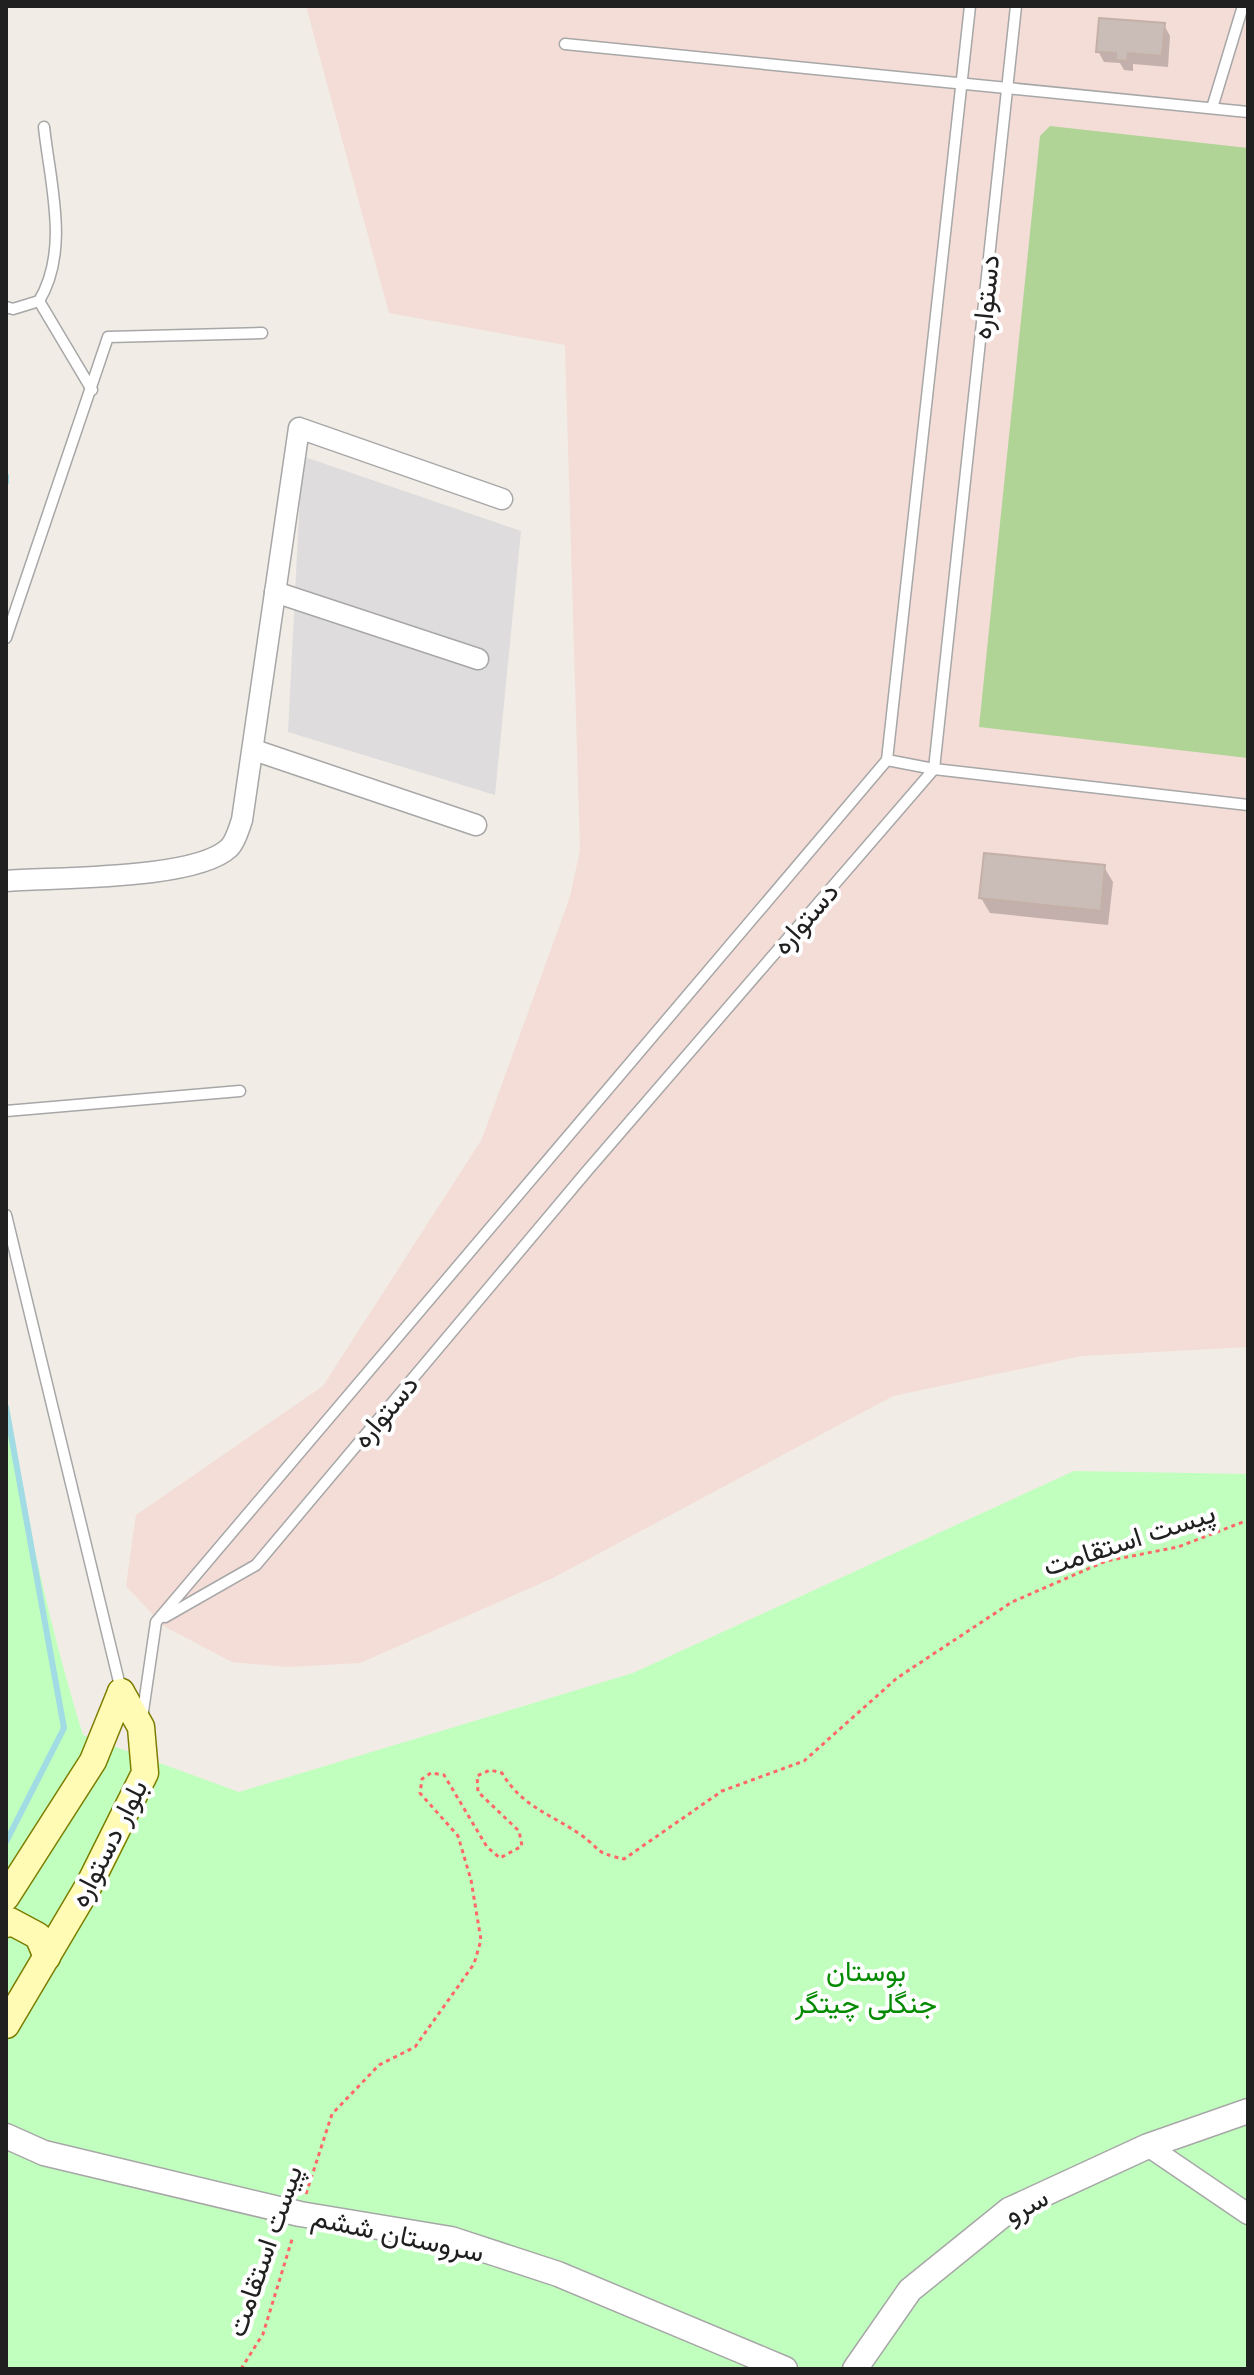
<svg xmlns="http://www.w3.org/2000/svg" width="1254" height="2375" viewBox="0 0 1254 2375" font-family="Inter,Vazirmatn,sans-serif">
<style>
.residential{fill:#dedcdd}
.military{fill:#f4dcd7}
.forest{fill:#afd496}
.park{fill:#c0ffbe}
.shadow{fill:#0003}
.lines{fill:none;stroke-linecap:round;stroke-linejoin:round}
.stream{stroke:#a1dbe3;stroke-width:6}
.building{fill:#cabdb8;stroke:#c4b0a6;stroke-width:2}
.service-casing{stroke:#a7a7a7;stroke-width:13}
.minor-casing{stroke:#a7a7a7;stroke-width:23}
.tertiary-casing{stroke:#a7a7a7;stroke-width:27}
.secondary-casing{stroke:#7d7d00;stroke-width:29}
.path{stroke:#ff6869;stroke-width:3;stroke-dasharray:4 4;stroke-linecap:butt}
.service{stroke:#fff;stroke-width:10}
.minor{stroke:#fff;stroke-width:20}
.tertiary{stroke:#fff;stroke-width:24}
.secondary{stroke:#fffbb5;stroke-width:26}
.labels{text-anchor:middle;stroke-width:8;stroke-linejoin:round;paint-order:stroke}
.street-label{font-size:28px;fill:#202020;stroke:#fff}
.park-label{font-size:28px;fill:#048a01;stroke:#fff}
</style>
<rect width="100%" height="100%" fill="#f1ece5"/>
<path class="residential" d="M302,456L521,531L495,795L288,732Z"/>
<path class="military" d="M306,6H1248V1347L1082,1356L893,1396L553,1578L360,1663L288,1667L232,1662L156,1622L158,1620L126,1586L136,1515L323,1386L482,1139L570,897L580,850L565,345L389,313Z"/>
<path class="forest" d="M1050,126L1248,148V758L979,727L1040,136Z"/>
<path class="park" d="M6,1399C25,1513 49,1625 83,1735L239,1792L633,1673L1074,1471L1248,1474V2369H6Z"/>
<g class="shadow">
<path d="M1164,25L1170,36L1168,67L1133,64V71L1124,70L1120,63L1104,62L1098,51Z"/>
<path d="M1104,867L1113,882L1108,925L990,913L981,898Z"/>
</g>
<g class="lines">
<g class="stream">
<path d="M6,476V482"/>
<path d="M6,1407L64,1728L6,1842"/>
</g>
</g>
<g class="building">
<path d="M1099,18L1165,23L1162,56L1128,53L1127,61L1116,60V53L1096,52Z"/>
<path d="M984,853L1105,865L1101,911L979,898Z"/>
</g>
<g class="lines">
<g class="service-casing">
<g id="service">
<path d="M565,44L1248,112"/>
<path d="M1212,108L1243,6"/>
<path d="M39,301C70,250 50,183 44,127"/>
<path d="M6,307L13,309L39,301L92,390"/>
<path d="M6,638L108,337L262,333"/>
<path d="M887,760L934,769L1248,805"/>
<path d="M6,1111L240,1091"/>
<path d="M6,1215L121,1690"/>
<path d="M165,1617L256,1565L587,1171L934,769L1016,6"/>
<path d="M142,1718L156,1622L887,760L970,6"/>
</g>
</g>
<g class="minor-casing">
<g id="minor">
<path d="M275,592L478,659"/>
<path d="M254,750L476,825"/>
<path d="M6,881C56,877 195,880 229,848C236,841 239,828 242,820L299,428L502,499"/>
<path d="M1148,2146L1248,2214"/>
</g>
</g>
<g class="tertiary-casing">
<g id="tertiary">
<path d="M6,2136L44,2153L300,2214L451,2239L558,2274L785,2369"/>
<path d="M855,2369L910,2290L1009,2210L1148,2146L1248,2111"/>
</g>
</g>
<g class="secondary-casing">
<g id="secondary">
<path d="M6,1897L93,1761L121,1692"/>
<path d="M6,1924L10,1921L38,1936L47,1957"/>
<path d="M6,2025L89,1885L145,1773L141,1727L121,1692"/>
</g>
</g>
<g class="path">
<path d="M306,2194L332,2114L379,2065L415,2047L474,1964L481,1940L471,1880L458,1836L420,1793L422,1779L431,1773L444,1775L487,1847L500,1858L522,1846L519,1831L478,1792L477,1776L490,1770L502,1773C522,1807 551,1814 581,1835C603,1851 593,1852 624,1859L722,1791L804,1761L897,1678L1012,1602L1106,1561L1178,1547L1248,1520"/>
<path d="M241,2369L263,2334L293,2236"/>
</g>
<use href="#service" class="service"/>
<use href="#minor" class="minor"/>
<use href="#tertiary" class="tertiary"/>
<use href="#secondary" class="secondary"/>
</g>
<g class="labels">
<g class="street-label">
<text transform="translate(985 297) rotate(-84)" y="10">دستواره</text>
<text transform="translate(805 918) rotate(-49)" y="10">دستواره</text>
<text transform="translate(385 1411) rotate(-50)" y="10">دستواره</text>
<text transform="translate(1129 1539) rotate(-18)" y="10">پیست استقامت</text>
<text transform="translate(108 1843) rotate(-63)" y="10">بلوار دستواره</text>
<text transform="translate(1026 2205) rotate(-28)" y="10">سرو</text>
<text transform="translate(398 2234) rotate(12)" y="10">سروستان ششم</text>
<text transform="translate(264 2251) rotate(-71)" y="10">پیست استقامت</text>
</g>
<g class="park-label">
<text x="866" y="1981">بوستان<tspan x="866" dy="32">جنگلی چیتگر</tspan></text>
</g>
</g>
<rect width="1254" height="2375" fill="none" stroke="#202020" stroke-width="16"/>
</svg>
